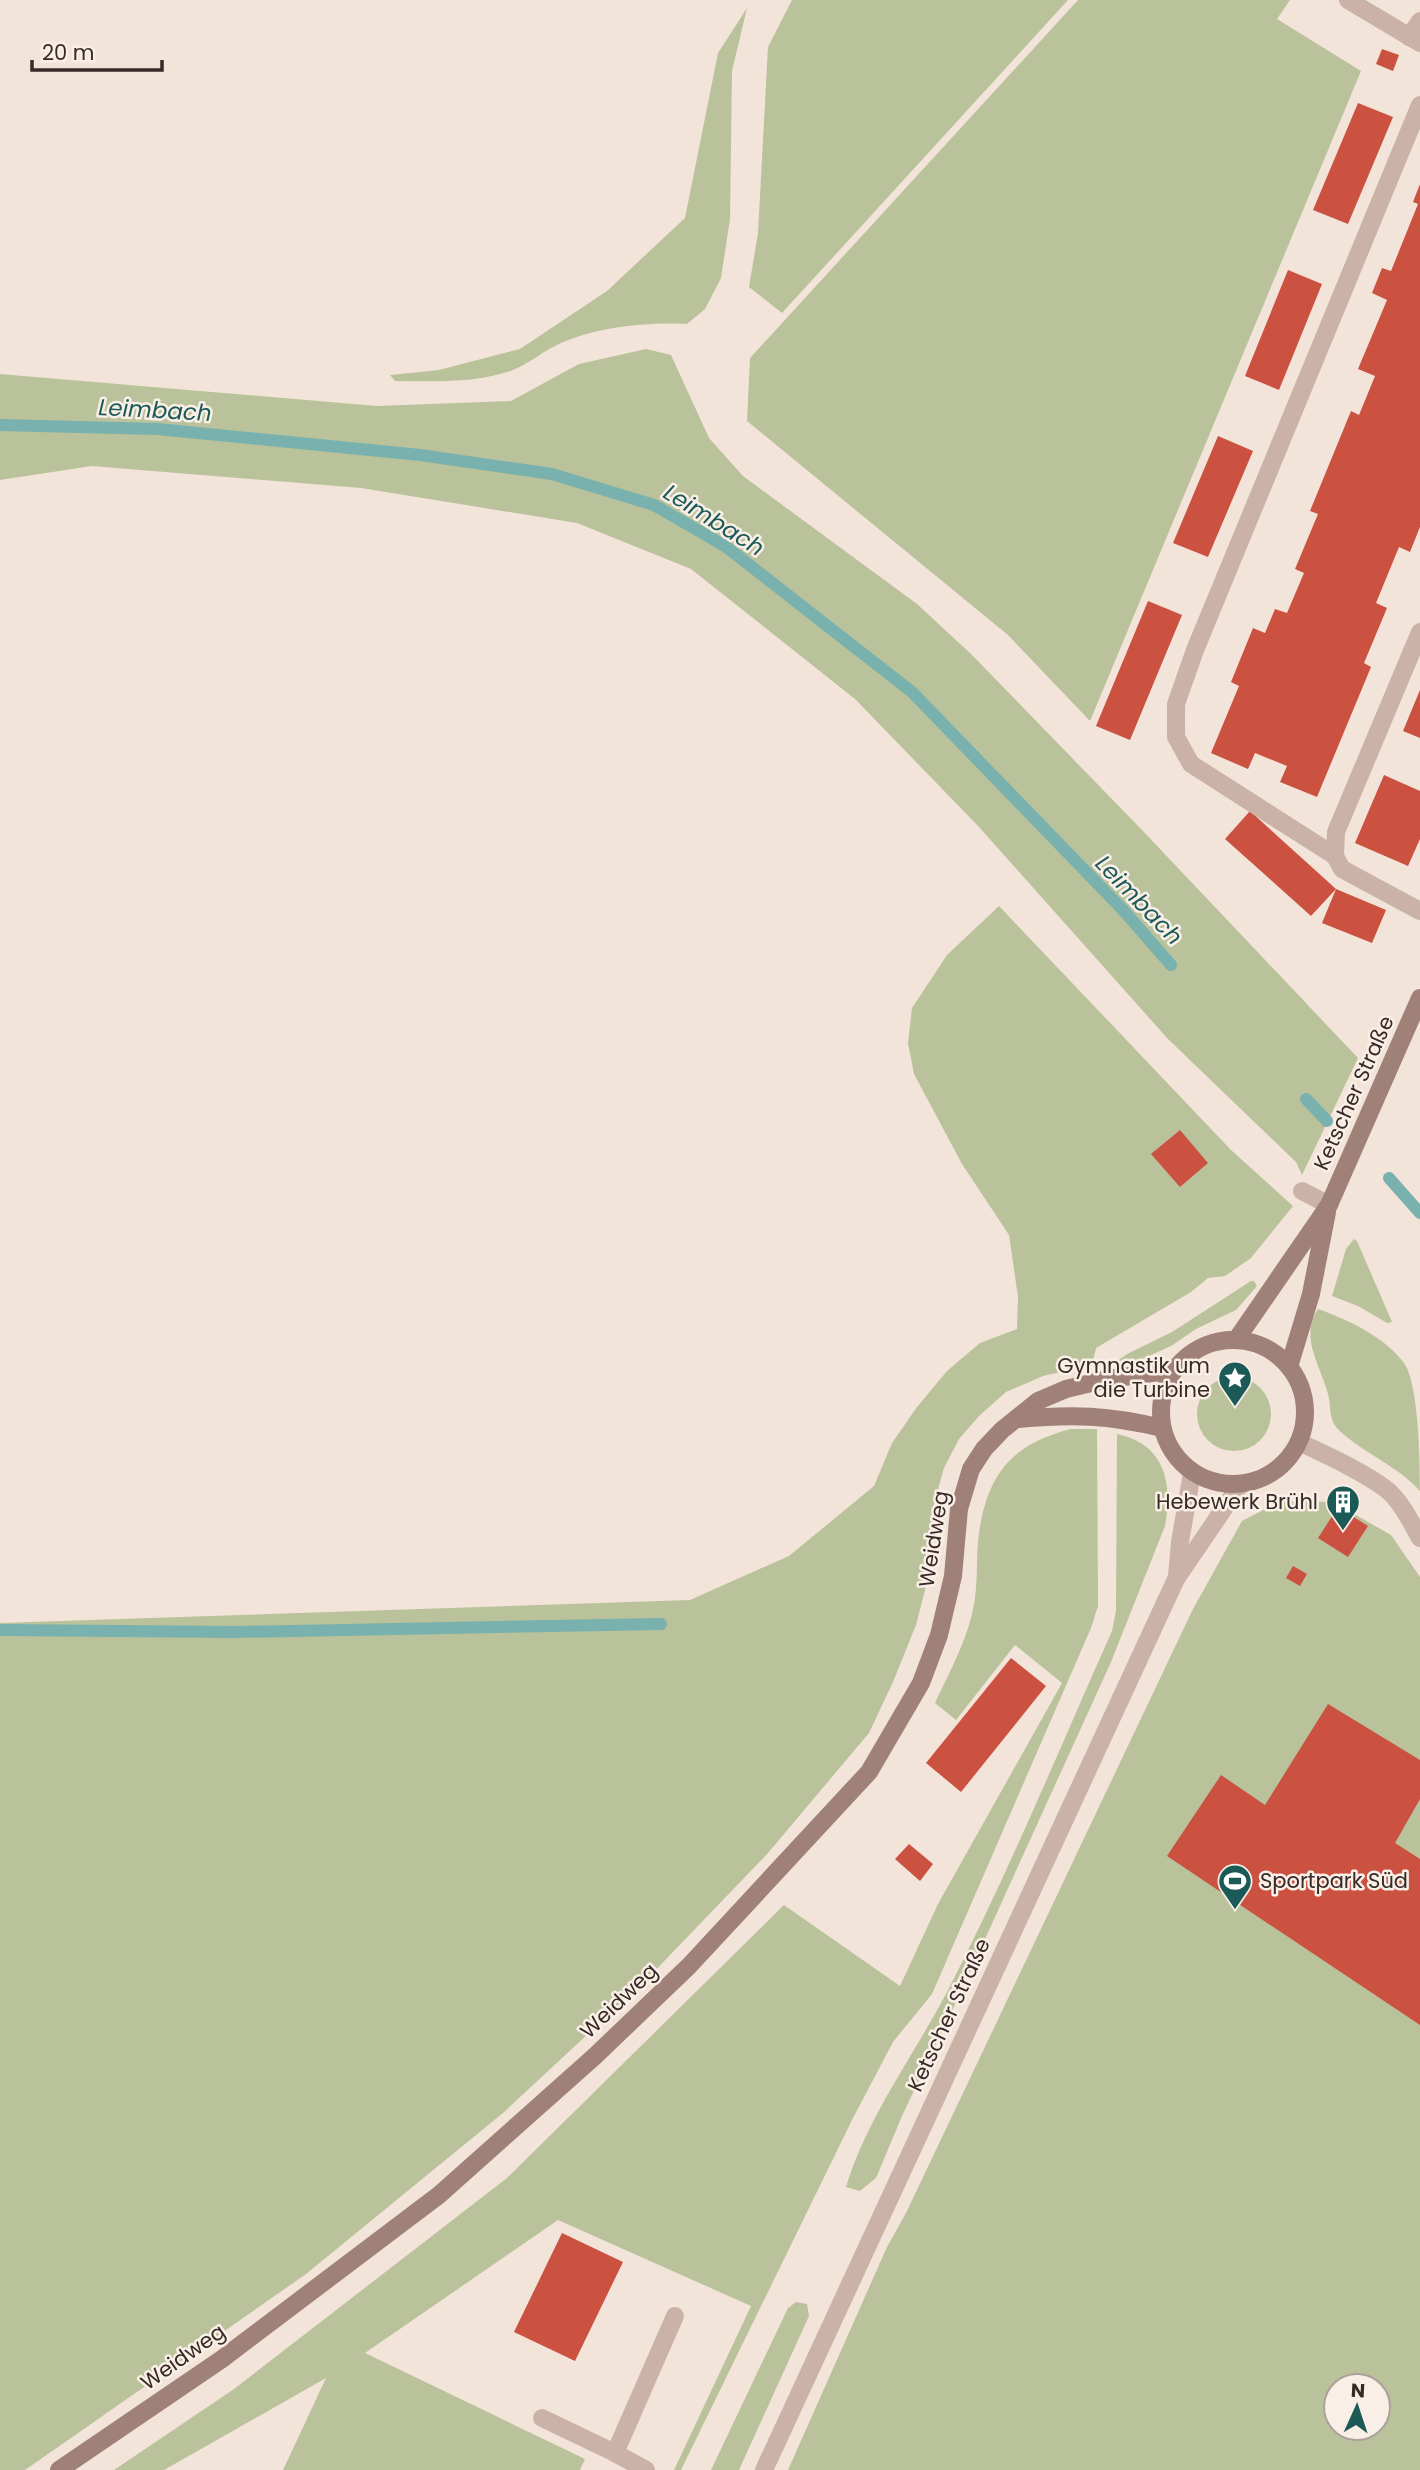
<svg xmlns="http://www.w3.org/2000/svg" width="1420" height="2470" viewBox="0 0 1420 2470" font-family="Poppins,sans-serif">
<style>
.green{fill:#b9c29a;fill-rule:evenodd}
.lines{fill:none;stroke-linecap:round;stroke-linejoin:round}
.stream{stroke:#78b1ad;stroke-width:12}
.building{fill:#cb5140}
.service{stroke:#cbb2a6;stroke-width:18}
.minor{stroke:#cbb2a6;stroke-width:18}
.tertiary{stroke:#cbb2a6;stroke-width:18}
.secondary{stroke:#9f8177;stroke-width:18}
.labels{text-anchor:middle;stroke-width:5;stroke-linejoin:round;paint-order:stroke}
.street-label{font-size:21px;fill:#372a27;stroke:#faefe7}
.poi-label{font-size:21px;fill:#372a27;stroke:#faefe7;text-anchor:end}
.water-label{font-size:23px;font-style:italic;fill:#1b5a57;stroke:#faefe7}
</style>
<rect width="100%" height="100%" fill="#f3e4da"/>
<g class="green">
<path d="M792,0H1068L782,313L749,287L758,233L768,47Z"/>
<path d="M1078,0H1290L1277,19L1361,71L1090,721L1008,635L747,421L750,358Z"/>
<path d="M747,8L732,71L730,219L721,278L705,309L687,324C646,322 593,327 555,346C541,353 528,364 513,370C475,384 435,381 395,381L390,375L439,370L520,349L607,291L685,218L718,53Z"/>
<path d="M646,349L671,355L709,438L743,476L917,604L971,654L1142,830L1358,1058L1302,1175L1296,1162L1168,1039L979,827L855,699L691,569L577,523L361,488L92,466L0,480V374L377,406L511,401L579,364Z"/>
<path d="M999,906L1231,1150L1293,1206L1251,1258L1225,1276L1208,1278L1191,1292L1096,1348L1092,1365L1043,1376L1006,1392L979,1416L959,1439L944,1468L934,1504L925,1590L916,1625L893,1682L869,1733L768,1853L647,1979L503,2113L306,2274L25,2470H0V1623L690,1600L789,1556L874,1486L892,1443L917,1407L947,1371L980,1343L1017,1329L1018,1297L1009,1235L962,1164L914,1074L908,1043L912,1008L947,955Z"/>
<path d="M1354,1239L1357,1241L1392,1322L1387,1323L1358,1306L1332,1296L1346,1249Z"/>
<path d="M1251,1281H1254L1257,1286L1236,1310L1196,1329L1171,1346L1147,1357L1124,1364L1119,1360L1127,1354L1172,1332Z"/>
<path d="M1318,1309C1348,1320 1384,1336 1404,1363C1419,1384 1420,1463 1420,1491C1398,1466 1365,1454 1341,1432C1329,1422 1331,1411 1329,1398C1323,1369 1298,1338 1318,1309Z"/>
<circle cx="1234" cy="1414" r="37"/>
<path d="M1071,1429H1097L1098,1606L1091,1628L932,1994L893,2042L852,2120L681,2470H674L751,2306L558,2220L365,2353L585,2459L580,2470H283L326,2378L164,2470H114L234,2389L507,2178L784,1905L900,1986L938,1904L1062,1683L1015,1645L956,1720L935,1703C951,1669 970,1635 975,1598C978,1576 976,1554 979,1533C988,1473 1012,1444 1071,1429Z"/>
<path d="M1117,1434C1165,1444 1173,1483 1165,1526L1111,1662L960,1994L902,2116L876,2178L860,2191L846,2187C867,2118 912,2058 946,1994C1007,1876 1058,1752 1112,1631L1116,1611Z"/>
<path d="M1281,1501L1333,1502L1391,1535L1420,1577V2470H788L887,2247L906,2213L1193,1609L1242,1521ZM1336,2386H1378V2428H1336Z"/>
<path d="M796,2302L807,2304L809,2316L739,2470H711L788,2308Z"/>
</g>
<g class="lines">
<g class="stream">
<path d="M0,425L157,429L420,455L552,474L654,505L725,546L912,692L1124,911L1171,965"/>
<path d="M1306,1099L1327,1121"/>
<path d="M1389,1178L1420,1213"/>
<path d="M0,1630L235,1632L661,1624"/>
</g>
</g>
<g class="building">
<path d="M1382,49L1399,55L1393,71L1376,64Z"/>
<path d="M1358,103L1393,117L1348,224L1313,210Z"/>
<path d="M1420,184V527L1410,552L1399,547L1376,603L1387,608L1364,663L1371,667L1317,797L1280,782L1287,766L1255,753L1248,769L1211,753L1239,686L1231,682L1253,628L1265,633L1275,609L1287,613L1304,573L1295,569L1318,514L1310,511L1351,411L1359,415L1375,376L1358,369L1387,300L1372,293L1382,268L1391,271L1418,204L1413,202Z"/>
<path d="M1288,270L1322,284L1279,390L1245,376Z"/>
<path d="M1218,436L1253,451L1208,557L1173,543Z"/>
<path d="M1148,601L1182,615L1130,740L1096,726Z"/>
<path d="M1420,690V738L1403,731Z"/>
<path d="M1384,775L1420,791V839L1408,866L1355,843Z"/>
<path d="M1250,811L1336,889L1311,916L1225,839Z"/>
<path d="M1336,889L1386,910L1372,943L1322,923Z"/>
<path d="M1180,1130L1208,1163L1180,1187L1151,1154Z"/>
<path d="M1338,1507L1368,1526L1348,1557L1318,1538Z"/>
<path d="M1293,1566L1307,1574L1300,1586L1286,1578Z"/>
<path d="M1011,1658L1046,1686L961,1792L926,1763Z"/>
<path d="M1328,1704L1420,1760V1799L1395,1843L1420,1859V2025L1167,1856L1221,1775L1265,1805Z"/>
<path d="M909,1844L933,1864L920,1881L895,1859Z"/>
<path d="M562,2233L623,2262L575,2361L514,2332Z"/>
</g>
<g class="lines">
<g class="service">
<path d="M1409,37L1420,21"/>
<path d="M1420,632L1336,832L1335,856L1342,869L1420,911"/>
<path d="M1335,856L1191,764L1176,737V704L1195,650L1420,105"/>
<path d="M1302,1191L1329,1205"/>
<path d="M542,2418L615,2453L675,2316"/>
<path d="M615,2453L646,2470"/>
</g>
<g class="minor">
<path d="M1348,0L1420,43"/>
<path d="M1299,1442C1328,1456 1360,1470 1386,1489C1401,1501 1411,1522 1420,1538"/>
</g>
<g class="tertiary">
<path d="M1177,1576L1180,1542L1192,1473"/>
<path d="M764,2470L1176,1579L1240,1485"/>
</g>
<g class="secondary">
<circle cx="1233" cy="1412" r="72"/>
<path d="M1236,1340L1329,1205L1420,998"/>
<path d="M1289,1367L1311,1294L1327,1212"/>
<path d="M1018,1419C1073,1414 1108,1415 1162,1428"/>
<path d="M59,2470L222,2359L439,2195L595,2056L689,1966L869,1772L897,1724L921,1683L939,1635L953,1576L959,1509L971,1469L984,1449L1002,1430L1038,1401L1066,1389L1108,1379L1174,1370"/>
</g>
</g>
<defs>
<g id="sight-pin" transform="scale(1.75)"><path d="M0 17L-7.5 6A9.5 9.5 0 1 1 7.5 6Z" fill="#1b5a57" stroke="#faefe7"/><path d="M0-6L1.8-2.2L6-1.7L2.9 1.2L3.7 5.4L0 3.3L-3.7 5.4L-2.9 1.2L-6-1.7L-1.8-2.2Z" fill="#fff"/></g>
<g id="building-pin" transform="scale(1.75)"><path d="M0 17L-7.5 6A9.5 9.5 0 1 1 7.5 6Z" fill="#1b5a57" stroke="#faefe7"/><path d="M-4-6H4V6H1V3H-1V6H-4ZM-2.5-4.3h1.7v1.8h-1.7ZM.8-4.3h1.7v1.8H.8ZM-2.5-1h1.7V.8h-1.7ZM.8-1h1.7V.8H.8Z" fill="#fff"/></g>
<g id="stadium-pin" transform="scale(1.75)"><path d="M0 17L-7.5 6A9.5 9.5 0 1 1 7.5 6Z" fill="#1b5a57" stroke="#faefe7"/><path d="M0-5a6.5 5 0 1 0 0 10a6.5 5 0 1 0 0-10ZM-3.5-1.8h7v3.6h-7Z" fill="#fff"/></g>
</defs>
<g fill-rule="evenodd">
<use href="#sight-pin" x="1235" y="1378"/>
<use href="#building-pin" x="1343" y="1502"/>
<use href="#stadium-pin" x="1235" y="1881"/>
</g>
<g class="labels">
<g class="street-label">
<text transform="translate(1354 1093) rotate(-66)" y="7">Ketscher Straße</text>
<text transform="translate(934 1539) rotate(-81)" y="7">Weidweg</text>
<text transform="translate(619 2001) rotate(-44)" y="7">Weidweg</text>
<text transform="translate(949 2015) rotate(-65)" y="7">Ketscher Straße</text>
<text transform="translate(183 2357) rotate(-35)" y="7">Weidweg</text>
</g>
<g class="poi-label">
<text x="1210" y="1373">Gymnastik um<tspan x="1210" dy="24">die Turbine</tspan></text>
<text x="1318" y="1509">Hebewerk Brühl</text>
<text x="1260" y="1888" text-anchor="start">Sportpark Süd</text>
</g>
<g class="water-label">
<text transform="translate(155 410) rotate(3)" y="8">Leimbach</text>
<text transform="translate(714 520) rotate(32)" y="8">Leimbach</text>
<text transform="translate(1139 900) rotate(46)" y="8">Leimbach</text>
</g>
</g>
<g transform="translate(1357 2407) rotate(3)"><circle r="33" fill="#faefe7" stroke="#aca09a" stroke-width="2"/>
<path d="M0-5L12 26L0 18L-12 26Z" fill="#1b5a57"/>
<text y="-10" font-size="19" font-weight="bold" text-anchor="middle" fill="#372a27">N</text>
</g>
<path d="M32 60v10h130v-10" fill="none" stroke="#372a27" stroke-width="3.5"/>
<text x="42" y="60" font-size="21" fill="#372a27" stroke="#faefe7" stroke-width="5" paint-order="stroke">20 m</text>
</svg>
